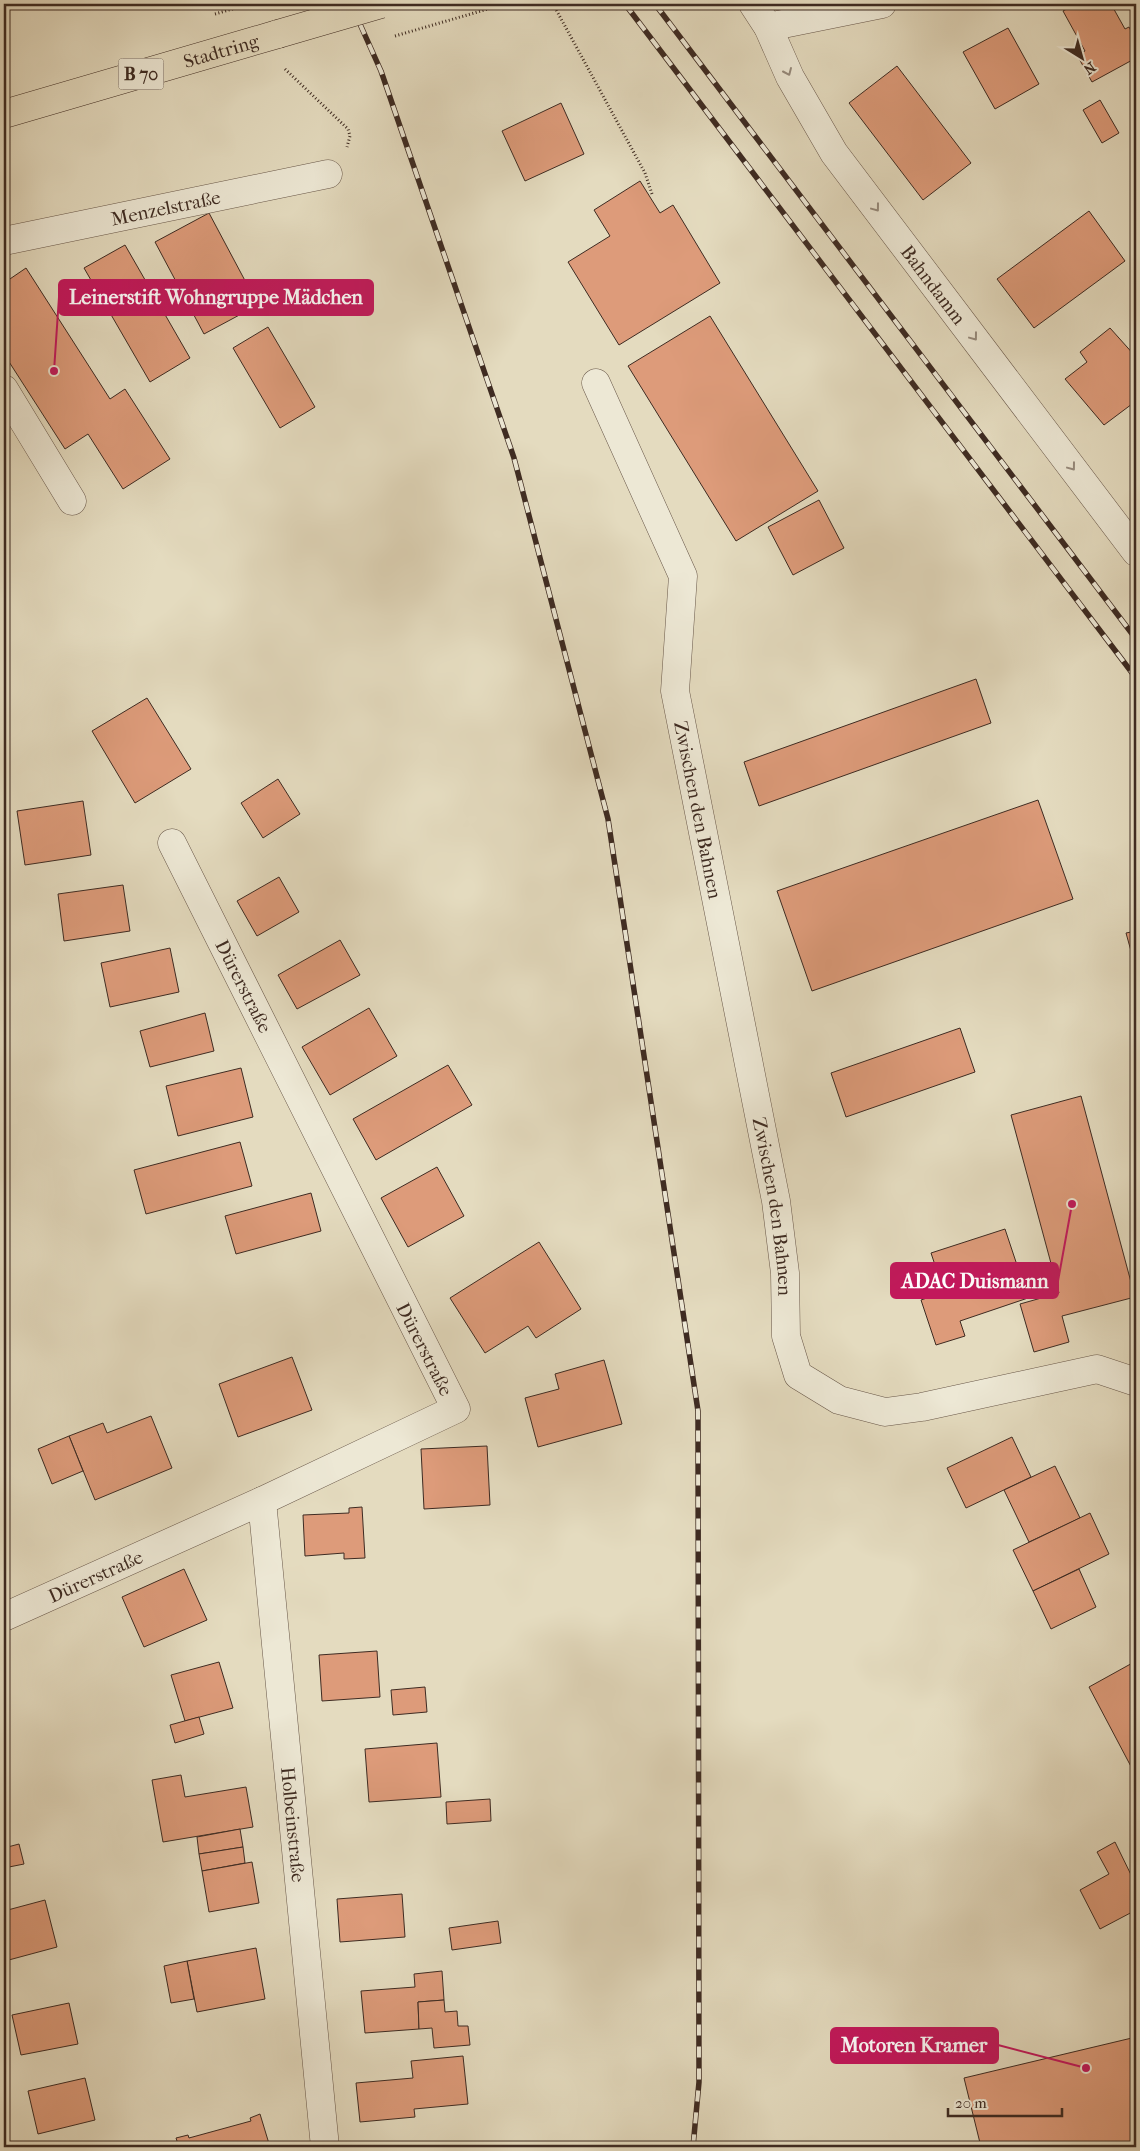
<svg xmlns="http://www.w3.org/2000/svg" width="1140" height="2151" viewBox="0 0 1140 2151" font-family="'IM FELL French Canon',serif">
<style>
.building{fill:#dd9b7a;stroke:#3e2b22}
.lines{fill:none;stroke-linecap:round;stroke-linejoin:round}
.minor-casing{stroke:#685749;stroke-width:29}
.major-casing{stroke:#3e2b22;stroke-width:29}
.path{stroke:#3e2b22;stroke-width:3;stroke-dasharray:1 2.5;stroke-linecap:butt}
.minor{stroke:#ede8d5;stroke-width:28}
.major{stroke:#e4dbbf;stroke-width:28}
.rail-casing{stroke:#3e2b22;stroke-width:5.5}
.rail{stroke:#ede8d5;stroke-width:4;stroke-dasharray:11;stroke-linecap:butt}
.major-bridge-casing{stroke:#3e2b22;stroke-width:29;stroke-linecap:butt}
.path-bridge{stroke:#3e2b22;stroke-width:3;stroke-dasharray:1 2.5;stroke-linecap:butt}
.major-bridge{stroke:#e4dbbf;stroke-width:28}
.oneway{stroke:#968a7c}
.labels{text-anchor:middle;stroke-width:4;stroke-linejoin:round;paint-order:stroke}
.shield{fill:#ede8d5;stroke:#726458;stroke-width:1}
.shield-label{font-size:18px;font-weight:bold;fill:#3e2b22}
.street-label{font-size:19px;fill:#3e2b22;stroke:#ede8d5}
.leader{fill:none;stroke:#c2185b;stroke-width:2}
.callout-dot{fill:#c2185b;stroke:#ede8d5;stroke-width:2}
.callout{fill:#c2185b;stroke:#c2185b;stroke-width:2}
.callout-label{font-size:20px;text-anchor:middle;font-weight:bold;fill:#fff}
</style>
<rect width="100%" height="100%" fill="#e4dbbf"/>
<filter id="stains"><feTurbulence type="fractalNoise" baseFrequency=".004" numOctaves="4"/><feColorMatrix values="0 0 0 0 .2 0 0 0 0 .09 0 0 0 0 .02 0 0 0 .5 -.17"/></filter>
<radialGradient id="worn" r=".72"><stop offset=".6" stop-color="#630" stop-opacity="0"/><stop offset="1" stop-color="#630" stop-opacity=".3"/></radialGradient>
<g class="building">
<path d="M1076,4H1111L1125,29L1129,27L1136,40V58L1092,82L1077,55L1085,51L1063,11Z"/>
<path d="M1008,28L1039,84L995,109L963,52Z"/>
<path d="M897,66L971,163L923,200L849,103Z"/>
<path d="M1100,100L1119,133L1102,143L1083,110Z"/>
<path d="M561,103L584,154L525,181L502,131Z"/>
<path d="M640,181L660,213L673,205L720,283L619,345L568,262L610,236L594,210Z"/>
<path d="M1089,211L1125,261L1034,328L997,279Z"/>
<path d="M209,213L258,305L204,334L155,242Z"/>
<path d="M125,245L190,358L150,382L84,268Z"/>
<path d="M26,268L110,399L125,389L170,459L123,489L88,434L65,449L4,354V283Z"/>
<path d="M710,316L818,491L736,541L628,366Z"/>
<path d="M268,327L315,407L280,428L233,348Z"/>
<path d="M1110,328L1136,357V401L1104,425L1065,379L1087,362L1080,352Z"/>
<path d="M819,500L844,548L793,575L768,527Z"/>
<path d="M976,679L991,723L759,806L744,762Z"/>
<path d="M147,698L191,769L135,803L92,731Z"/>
<path d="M278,779L300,814L263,838L241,803Z"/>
<path d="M1038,800L1073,899L812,991L777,891Z"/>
<path d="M83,801L91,855L25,865L17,811Z"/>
<path d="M279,877L299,912L257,936L237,901Z"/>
<path d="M123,885L130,931L64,941L58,894Z"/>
<path d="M1136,931V969L1126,933Z"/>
<path d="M340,940L360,975L297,1009L278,975Z"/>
<path d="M170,948L179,992L110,1007L101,963Z"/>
<path d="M369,1008L397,1056L330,1095L302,1047Z"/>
<path d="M205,1013L214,1051L150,1067L140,1031Z"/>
<path d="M960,1028L975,1072L846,1117L831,1073Z"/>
<path d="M448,1065L472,1105L376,1160L353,1119Z"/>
<path d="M241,1068L253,1117L178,1136L166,1086Z"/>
<path d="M1081,1096L1135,1297L1062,1316L1069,1342L1034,1352L1020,1304L1059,1293L1011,1115Z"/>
<path d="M240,1142L252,1186L146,1214L134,1170Z"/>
<path d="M437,1167L464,1216L408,1247L381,1198Z"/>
<path d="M311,1193L321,1231L236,1254L225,1216Z"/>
<path d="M1005,1229L1028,1298L960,1321L965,1336L936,1345L921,1300L944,1292L931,1253Z"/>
<path d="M539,1242L581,1309L536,1338L528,1326L485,1353L450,1298Z"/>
<path d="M292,1357L312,1410L238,1437L219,1384Z"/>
<path d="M604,1360L622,1424L538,1447L525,1398L559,1389L555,1374Z"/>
<path d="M151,1416L172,1468L95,1500L69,1436L103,1423L107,1433Z"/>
<path d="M69,1436L83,1471L52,1484L38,1449Z"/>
<path d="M1012,1437L1031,1477L966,1508L947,1468Z"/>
<path d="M487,1446L490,1505L424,1509L421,1449Z"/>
<path d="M1055,1466L1080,1518L1029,1542L1004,1490Z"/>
<path d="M362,1507L365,1558L344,1559V1553L305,1556L303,1515L349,1513V1508Z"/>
<path d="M1090,1513L1109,1554L1033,1591L1013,1550Z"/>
<path d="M184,1569L207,1620L144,1647L122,1597Z"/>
<path d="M1079,1569L1096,1607L1051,1629L1033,1591Z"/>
<path d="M377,1651L380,1697L322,1701L319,1655Z"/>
<path d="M1136,1661V1776L1089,1687Z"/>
<path d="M219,1662L233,1708L185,1721L171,1675Z"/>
<path d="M425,1687L427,1712L393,1715L391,1690Z"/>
<path d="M199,1717L204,1734L175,1743L170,1725Z"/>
<path d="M437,1743L441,1797L369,1802L365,1749Z"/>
<path d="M181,1775L185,1797L246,1787L253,1827L163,1842L152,1780Z"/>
<path d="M490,1799L491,1821L447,1824L446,1802Z"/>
<path d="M240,1829L243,1847L199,1854L197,1837Z"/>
<path d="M1115,1842L1136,1885V1910L1100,1929L1080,1890L1109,1874L1097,1852Z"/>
<path d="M19,1844L24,1864L4,1868V1848Z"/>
<path d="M243,1847L245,1863L202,1871L199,1854Z"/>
<path d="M252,1862L259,1903L209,1912L202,1871Z"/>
<path d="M402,1894L405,1937L340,1942L337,1899Z"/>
<path d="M45,1900L57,1947L5,1961L4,1911Z"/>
<path d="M498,1921L501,1943L452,1950L449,1928Z"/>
<path d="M256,1948L265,1999L197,2012L187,1961Z"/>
<path d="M187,1961L194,1999L171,2003L164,1966Z"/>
<path d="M442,1971L444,2000L418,2002L419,2029L365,2033L361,1991L415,1987L414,1974Z"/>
<path d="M444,2000L445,2012L457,2011L458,2026H468L470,2045L434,2048L432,2028L419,2029L418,2002Z"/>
<path d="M69,2003L78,2044L21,2055L12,2015Z"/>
<path d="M1136,2037V2147H981L964,2078Z"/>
<path d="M463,2056L468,2104L414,2109L415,2117L360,2122L356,2083L413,2078L411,2061Z"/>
<path d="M85,2078L95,2120L38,2134L28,2091Z"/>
<path d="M260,2114L270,2147H179L176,2138L188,2135L189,2138L251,2121L250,2118Z"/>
</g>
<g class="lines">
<g class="minor-casing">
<g id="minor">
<path id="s1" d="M753,4L768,27L790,77L834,153L1136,552"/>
<path d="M768,27L882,4"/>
<path id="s2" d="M4,241L328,174"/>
<path id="s3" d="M596,383L683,576L675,691L776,1201L785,1273L786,1336L798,1375L839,1400L885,1412L922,1407L1097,1369L1136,1382"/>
<path d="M4,389L72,501"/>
<path id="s4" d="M262,1501L325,2147"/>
<path id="s5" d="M4,1617L262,1501L456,1409L172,843"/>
</g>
</g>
<g class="major-casing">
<g id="major">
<path id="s6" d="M4,114L278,34"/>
</g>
</g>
<g class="path">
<path d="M553,4L645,173L652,194"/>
<path d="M215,14L250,4"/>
<path d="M285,69L348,129L350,136L347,147"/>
</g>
<use href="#minor" class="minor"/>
<use href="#major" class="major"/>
<g class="rail-casing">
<g id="rail">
<path d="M351,4L381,71L514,458L608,819L698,1411L699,2082L693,2147"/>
<path d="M625,4L1136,678"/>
<path d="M655,4L1136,639"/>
</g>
</g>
<use href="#rail" class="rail"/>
<g class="major-bridge-casing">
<path id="major-bridge" d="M278,34L381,4"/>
</g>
<path class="path-bridge" d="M395,36L505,4"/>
<use href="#major-bridge" class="major-bridge"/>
</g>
<defs><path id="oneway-chevron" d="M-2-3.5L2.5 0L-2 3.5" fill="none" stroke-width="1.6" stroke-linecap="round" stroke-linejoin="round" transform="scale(1.25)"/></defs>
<g class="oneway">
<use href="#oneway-chevron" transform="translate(788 72) rotate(66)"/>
<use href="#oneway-chevron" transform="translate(876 208) rotate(53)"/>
<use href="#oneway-chevron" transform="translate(974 337) rotate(53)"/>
<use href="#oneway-chevron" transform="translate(1072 467) rotate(53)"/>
</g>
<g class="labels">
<rect class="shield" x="118.5" y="58.5" width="45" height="31" rx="4"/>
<g class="shield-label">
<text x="141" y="80">B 70</text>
</g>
<g class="street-label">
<text dy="7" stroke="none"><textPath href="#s6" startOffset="226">Stadtring</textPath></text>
<text dy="7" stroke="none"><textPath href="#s2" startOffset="165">Menzelstraße</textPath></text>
<text dy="7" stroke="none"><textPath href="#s1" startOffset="335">Bahndamm</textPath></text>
<text dy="7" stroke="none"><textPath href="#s3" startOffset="448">Zwischen den Bahnen</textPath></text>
<text transform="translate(244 986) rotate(63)" y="7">Dürerstraße</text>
<text dy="7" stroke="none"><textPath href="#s3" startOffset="852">Zwischen den Bahnen</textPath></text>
<text transform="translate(425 1349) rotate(63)" y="7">Dürerstraße</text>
<text dy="7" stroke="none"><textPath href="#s5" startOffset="100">Dürerstraße</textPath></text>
<text dy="7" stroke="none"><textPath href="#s4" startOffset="325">Holbeinstraße</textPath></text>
</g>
</g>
<path class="leader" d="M54 371L59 297M1072 1204L1058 1281M1086 2068L998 2045"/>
<g class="callout-dot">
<circle cx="54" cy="371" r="5"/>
<circle cx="1072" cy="1204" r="5"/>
<circle cx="1086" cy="2068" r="5"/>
</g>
<g class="callout">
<rect x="59" y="280" width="314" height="35" rx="5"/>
<rect x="891" y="1263" width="167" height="35" rx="5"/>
<rect x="831" y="2028" width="167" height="35" rx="5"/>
</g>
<g class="callout-label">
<text x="216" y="304">Leinerstift Wohngruppe Mädchen</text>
<text x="975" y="1288">ADAC Duismann</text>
<text x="914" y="2052">Motoren Kramer</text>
</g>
<rect width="1140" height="2151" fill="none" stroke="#e4dbbf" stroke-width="20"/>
<rect x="5" y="5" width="1130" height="2141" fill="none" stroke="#3e2b22" stroke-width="2.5"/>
<rect x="10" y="10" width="1120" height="2131" fill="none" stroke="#3e2b22"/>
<g transform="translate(1082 58) rotate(143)" stroke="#ede8d5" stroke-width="4" paint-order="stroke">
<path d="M0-4L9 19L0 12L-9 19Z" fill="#3e2b22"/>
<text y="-8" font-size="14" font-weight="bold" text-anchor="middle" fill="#3e2b22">N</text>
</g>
<path d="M948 2108v8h114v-8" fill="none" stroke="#3e2b22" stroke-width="2.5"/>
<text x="955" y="2108" font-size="15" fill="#3e2b22" stroke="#ede8d5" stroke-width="4" paint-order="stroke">20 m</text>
<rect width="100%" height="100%" filter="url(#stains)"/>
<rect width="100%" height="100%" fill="url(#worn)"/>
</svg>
